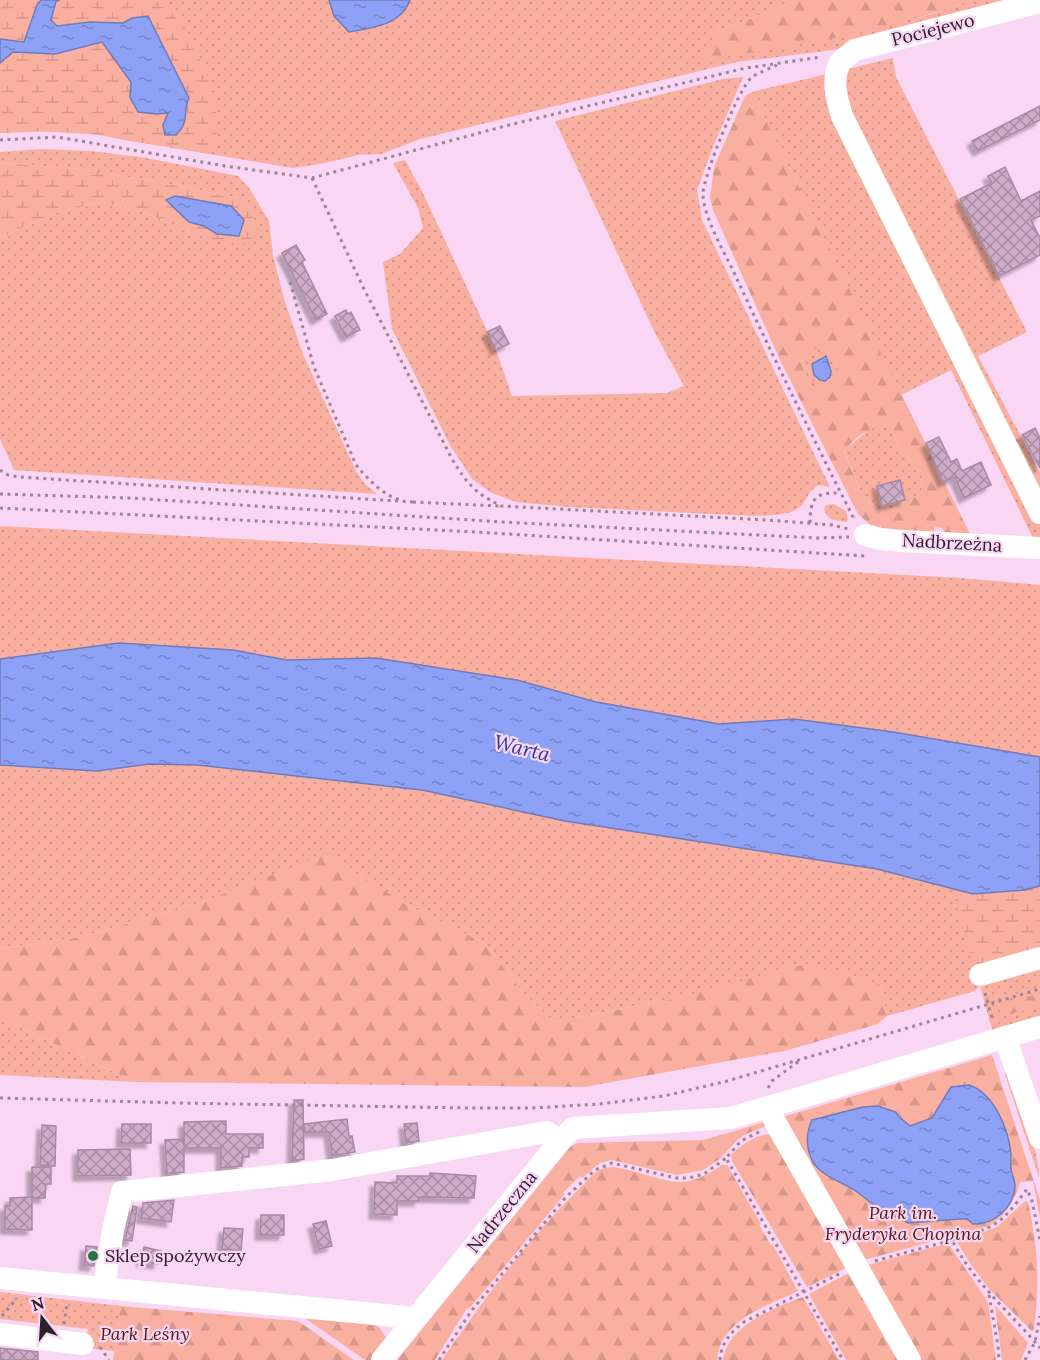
<svg xmlns="http://www.w3.org/2000/svg" width="1040" height="1360" viewBox="0 0 1040 1360" font-family="Lora,serif">
<style>
.green{fill:url(#green-dots)}
.forest{fill:url(#forest-firs);fill-rule:evenodd}
.wetland{fill:url(#wetland-marsh);fill-rule:evenodd}
.water{fill:url(#water-ripples);stroke:#707bb9;stroke-width:1.5}
.building{fill:url(#building-cross-hatch);stroke:#a888a3;stroke-width:1.5;filter:url(#shadow)}
.lines{fill:none;stroke-linecap:round;stroke-linejoin:round}
.path{stroke:#9d8498;stroke-width:3;stroke-dasharray:3 4.5;stroke-linecap:butt}
.minor{stroke:#fff;stroke-width:22}
.poi-dot{fill:#267342;stroke:#f9d6f3;stroke-width:2}
.labels{text-anchor:middle;stroke-width:4.5;stroke-linejoin:round;paint-order:stroke}
.street-label{font-size:18px;fill:#2d202a;stroke:#f9d6f3}
.park-label{font-size:18px;font-style:italic;fill:#54170d;stroke:#f9d6f3}
.poi-label{font-size:18px;fill:#2d202a;stroke:#f9d6f3;text-anchor:start}
.water-label{font-size:20px;font-style:italic;fill:#2b3695;stroke:#f9d6f3}
</style>
<defs>
<pattern id="green-dots" width="8" height="8" patternUnits="userSpaceOnUse" patternTransform="scale(1.5)"><rect width="8" height="8" fill="#fab0a1"/><path d="M2 2h.1M6 6h.1" fill="none" stroke="#d7978b" stroke-width="1.8" stroke-linecap="round"/></pattern>
<pattern id="forest-firs" width="22" height="20" patternUnits="userSpaceOnUse" patternTransform="scale(1.5)"><rect width="22" height="20" fill="#fab0a1"/><path d="M5 1l3.5 6h-7zM16 11l3.5 6h-7z" fill="#d7978b"/></pattern>
<pattern id="wetland-marsh" width="20" height="14" patternUnits="userSpaceOnUse" patternTransform="scale(1.5)"><rect width="20" height="14" fill="#fab0a1"/><path d="M1 5h8M5 5V1M11 12h8M15 12V8" fill="none" stroke="#d7978b"/></pattern>
<pattern id="water-ripples" width="26" height="14" patternUnits="userSpaceOnUse" patternTransform="scale(1.5)"><rect width="26" height="14" fill="#8da2f6"/><path d="M2 4q2-2 4 0t4 0M15 11q2-2 4 0t4 0" fill="none" stroke="#7484c7"/></pattern>
<pattern id="building-cross-hatch" width="8" height="8" patternUnits="userSpaceOnUse" patternTransform="scale(1.5)"><rect width="8" height="8" fill="#ceacc8"/><path d="M0 0l8 8M0 8l8-8" fill="none" stroke="#a88ca3"/></pattern>
<filter id="shadow"><feDropShadow dx="-5" dy="5" stdDeviation="1.5" flood-color="#0004"/></filter>
</defs>
<rect width="100%" height="100%" fill="#f9d6f3"/>
<g class="green">
<path d="M0,0H798L716,32L813,41L926,16L971,0H1022L849,48L737,62L420,139L381,154L358,155L320,164L293,168L124,140C84,130 41,131 0,133Z"/>
<path d="M893,58L896,77L1027,332L978,356L1040,472V537L1033,538L951,370L901,395L752,92Z"/>
<path d="M743,77L711,152L697,190L702,220L830,487L819,485C806,492 808,500 800,507C789,516 769,515 755,516L568,507L516,502L490,492L472,479L450,445L392,329L383,262L400,254L423,228L418,208L393,163L405,160L422,191L496,350L512,396L667,393L684,386L655,333L555,121L723,79Z"/>
<path d="M41,149L91,151L141,157L238,176L249,188L269,221L273,255L284,299L303,354L356,471L365,484L377,494L14,470L0,439V238L55,213L102,202L146,213L194,234L237,198L173,185L81,169L0,163V152Z"/>
<path d="M826,347C839,357 839,374 830,387C813,389 804,377 802,361L815,348Z"/>
<path d="M892,426L897,444L921,475L922,492C906,504 893,510 874,511L863,496L844,450L872,427Z"/>
<path d="M834,504L846,511L848,519L847,522C836,521 827,520 824,509L826,505Z"/>
<path d="M0,526L961,578L1040,585V757L794,719L720,724L596,702L517,680L376,658L287,660L233,650L119,643L0,659Z"/>
<path d="M149,764L198,765L422,790L565,821L877,869L973,894L954,897L1040,953V1019L993,1033L980,986L975,991L887,1016L881,986L677,998L554,1022L522,991L484,943L409,906L326,855L202,902L81,937L0,949V765L97,771Z"/>
<path d="M0,1018L135,1082L0,1075Z"/>
<path d="M1006,1070C1017,1096 1040,1152 1039,1178L1005,1074Z"/>
<path d="M0,1292L121,1306L115,1351L85,1348L88,1329L0,1319Z"/>
</g>
<g class="forest">
<path d="M798,0H971C885,32 793,47 702,60L716,32Z"/>
<path d="M752,92L921,434L971,536L946,535L942,528L935,527L933,533L875,529L858,514L781,362L713,210L710,198L714,167L745,96ZM826,347C839,358 839,374 829,387C813,389 804,377 802,361L815,349ZM892,426L897,444L921,475L922,492C906,504 893,510 874,511L863,496L844,451C860,433 868,427 892,426Z"/>
<path d="M326,854L409,906L484,943L522,991L554,1022L677,998L802,965L865,978L881,986L887,1016L878,1024L784,1051L584,1087L135,1082L0,1018V949L81,937L202,902Z"/>
<path d="M1040,993V1006L1004,1016L1001,1005Z"/>
<path d="M992,1055L1040,1200V1218L1033,1181L1020,1182C1014,1202 1006,1215 989,1226L868,1259L859,1257L781,1120L744,1135L734,1143L721,1158L703,1170L677,1175L612,1160L600,1163L582,1178L580,1176L563,1193L565,1194L469,1309L467,1308L435,1360H397L571,1146L578,1143L704,1140ZM942,1100L996,1110L1011,1154L1010,1167L973,1224L968,1219H941L930,1222L894,1216L883,1212L854,1190L834,1179L807,1145C807,1130 806,1124 821,1116H898L910,1126L932,1119Z"/>
<path d="M767,1134L773,1136L848,1267L807,1287L732,1161L731,1155C743,1144 751,1138 767,1134Z"/>
<path d="M722,1165H727L761,1224L759,1225L771,1245H773L798,1291C767,1306 720,1320 717,1360H442C483,1300 528,1239 580,1188C587,1181 595,1170 605,1168C614,1165 623,1169 632,1171C673,1182 685,1191 722,1165Z"/>
<path d="M1025,1201L1028,1202C1038,1249 1040,1281 1034,1329L1032,1331L991,1291L972,1266L957,1242L997,1227Z"/>
<path d="M948,1243L988,1302L996,1360H918L865,1266Z"/>
<path d="M851,1272L903,1360H846L809,1294Z"/>
<path d="M803,1297L839,1360H723C727,1326 774,1308 803,1297Z"/>
<path d="M995,1305L1028,1343L1021,1360H1002Z"/>
<path d="M121,1306L298,1321L354,1360H113Z"/>
<path d="M303,1317L370,1323L379,1327L387,1339L374,1360H365Z"/>
</g>
<g class="wetland">
<path d="M0,0H41L37,5L24,42L0,39Z"/>
<path d="M60,0H162L188,33L215,92L217,129L216,142L205,152L124,140L104,135L41,131L0,133V63L12,52L55,54L102,42L131,82L130,97L157,114L168,113L187,118V103L132,18L123,23L90,22L57,26L51,20L56,1Z"/>
<path d="M0,163L81,169L173,185L237,198L251,211L260,234L238,246L194,234L146,213L102,202L55,213L0,238ZM175,196C194,198 212,204 231,206L217,234L204,226L189,222L166,201Z"/>
<path d="M1040,886V950L975,969L954,897C982,892 1012,894 1040,886Z"/>
</g>
<g class="water">
<path d="M41,0H60L56,1L51,20L57,26L90,22L123,23L132,18L148,16L189,98C182,112 191,120 176,135H165L163,125L168,113L157,114L138,112L130,97L131,82L102,42L55,54L13,52L0,63V39L24,42L37,5Z"/>
<path d="M329,0H410C401,25 372,28 349,32L334,16Z"/>
<path d="M175,196L231,206L244,220L239,236L217,234L204,226L189,222L166,200Z"/>
<path d="M826,356L831,371L830,377L825,381L820,380L814,375L812,364Z"/>
<path d="M119,643L233,650L287,660L376,658L517,680L596,702L719,724L794,719L893,732L1040,757V886L1025,890L973,894L877,869L565,821L422,790L198,765L149,764L97,771L0,765V659Z"/>
<path d="M969,1085C994,1093 1009,1130 1011,1155C1011,1159 1010,1164 1011,1169C1012,1175 1015,1180 1015,1187C1013,1208 994,1225 973,1224L967,1219H959L908,1223L903,1220L901,1217C884,1216 871,1202 857,1192C846,1184 832,1180 821,1171C806,1159 804,1136 812,1120L863,1107L878,1106L896,1112L898,1116L910,1126L932,1118L951,1087Z"/>
</g>
<g class="building">
<path d="M1040,106V120L978,151L972,141Z"/>
<path d="M1005,167L1021,201L1040,191V216L1031,220L1040,238V255L999,276L960,199L992,183L988,176Z"/>
<path d="M296,245L305,260L302,262L327,314L316,320L282,253Z"/>
<path d="M346,310L348,314L351,312L360,330L346,337L335,316Z"/>
<path d="M500,326L509,344L496,350L487,332Z"/>
<path d="M1035,428L1040,438V468L1022,435Z"/>
<path d="M939,437L951,462L957,459L962,471L981,462L991,485L964,498L955,477L943,482L926,443Z"/>
<path d="M900,480L905,500L882,506L877,486Z"/>
<path d="M294,1100H303L304,1159L292,1161Z"/>
<path d="M347,1119L349,1136H352L355,1152L332,1156L329,1132H305L304,1124Z"/>
<path d="M226,1121V1134H263V1148H249V1157H242V1166L221,1168V1148H184V1172L167,1174L165,1140L183,1139L184,1146V1122Z"/>
<path d="M417,1123L419,1141L406,1143L404,1124Z"/>
<path d="M122,1124H151V1143H121Z"/>
<path d="M42,1125L56,1126L55,1166L40,1165Z"/>
<path d="M130,1149L131,1175L78,1176V1150Z"/>
<path d="M32,1167H51V1184H46L45,1198H32Z"/>
<path d="M430,1173L476,1176L474,1198L419,1197V1201H397V1215L374,1214L375,1182L397,1183V1176H430Z"/>
<path d="M32,1197V1230L5,1229V1206H10V1198Z"/>
<path d="M174,1200L171,1222L141,1218L143,1203Z"/>
<path d="M133,1206L137,1207L132,1241L125,1240Z"/>
<path d="M261,1215H284V1235H260Z"/>
<path d="M326,1221L332,1246L319,1249L313,1224Z"/>
<path d="M224,1228L243,1229L241,1251L222,1249Z"/>
<path d="M86,1246L97,1247L94,1266L84,1265Z"/>
<path d="M144,1247L161,1251L158,1264L141,1261Z"/>
<path d="M0,1348L38,1352V1360H0Z"/>
</g>
<g class="lines">
<g class="path">
<path d="M777,65C769,69 759,72 752,77C739,87 703,177 703,194C703,217 727,257 737,279C774,359 813,438 853,517V520"/>
<path d="M0,140L57,137L225,166L312,178L509,125L746,68L821,57"/>
<path d="M312,178L363,287L452,459C468,485 474,492 501,506L767,520L832,525L849,529"/>
<path d="M290,282L314,367L356,465C368,479 382,495 401,500"/>
<path d="M0,470L8,475L19,477L413,502"/>
<path d="M0,494L131,498L502,522L817,538L849,537"/>
<path d="M413,502L499,506"/>
<path d="M0,508L475,532L865,556"/>
<path d="M810,523C810,499 815,492 840,493"/>
<path d="M985,993L993,1021"/>
<path d="M768,1088L772,1081L799,1061"/>
<path d="M0,1098L180,1103L468,1108H533L599,1104L664,1096L727,1081L1040,989"/>
<path d="M759,1132L741,1141L726,1158L843,1360"/>
<path d="M952,1240C995,1227 1000,1226 1027,1189L1032,1201L1040,1240"/>
<path d="M875,1261L952,1240C973,1282 1010,1312 1040,1348"/>
<path d="M989,1295L998,1346L999,1360"/>
<path d="M2,1316L17,1298"/>
<path d="M64,1324L67,1304"/>
<path d="M100,1347L109,1360"/>
<path d="M439,1360L472,1310L487,1292L566,1197L595,1170L612,1163L676,1178H689L704,1174L726,1158"/>
<path d="M720,1360C721,1343 731,1332 744,1322L841,1273"/>
<path d="M1025,1360L1035,1342L1040,1316"/>
</g>
<g class="minor">
<path d="M1040,2L855,50C851,54 843,58 840,63C831,79 837,100 842,116L1040,513"/>
<path d="M865,535L881,539L902,541L1040,548"/>
<path d="M980,975L1040,958"/>
<path d="M1005,1037L1040,1138"/>
<path d="M774,1120L910,1360"/>
<path d="M0,1278L416,1318L560,1141L573,1128L731,1118L1040,1027"/>
<path d="M104,1288L113,1230L122,1192L332,1170L547,1132L560,1141"/>
<path d="M0,1334L83,1344"/>
<path d="M382,1360L416,1318"/>
</g>
</g>
<circle class="poi-dot" cx="93" cy="1256" r="6"/>
<g class="labels">
<g class="street-label">
<text transform="translate(933 30) rotate(-14)" y="6">Pociejewo</text>
<text transform="translate(952 543) rotate(3)" y="6">Nadbrzeżna</text>
<text transform="translate(502 1212) rotate(-51)" y="6">Nadrzeczna</text>
</g>
<g class="park-label">
<text x="903" y="1219">Park im.<tspan x="903" dy="21">Fryderyka Chopina</tspan></text>
<text x="145" y="1340">Park Leśny</text>
</g>
<g class="poi-label">
<text x="105" y="1262">Sklep spożywczy</text>
</g>
<g class="water-label">
<text transform="translate(522 748) rotate(14)" y="7">Warta</text>
</g>
</g>
<g transform="translate(42 1318) rotate(343)" stroke="#f9d6f3" stroke-width="4.5" paint-order="stroke">
<path d="M0-4.5L10 22L0 15L-10 22Z" fill="#2d202a"/>
<text y="-9" font-size="16" font-weight="bold" text-anchor="middle" fill="#2d202a">N</text>
</g>
</svg>
